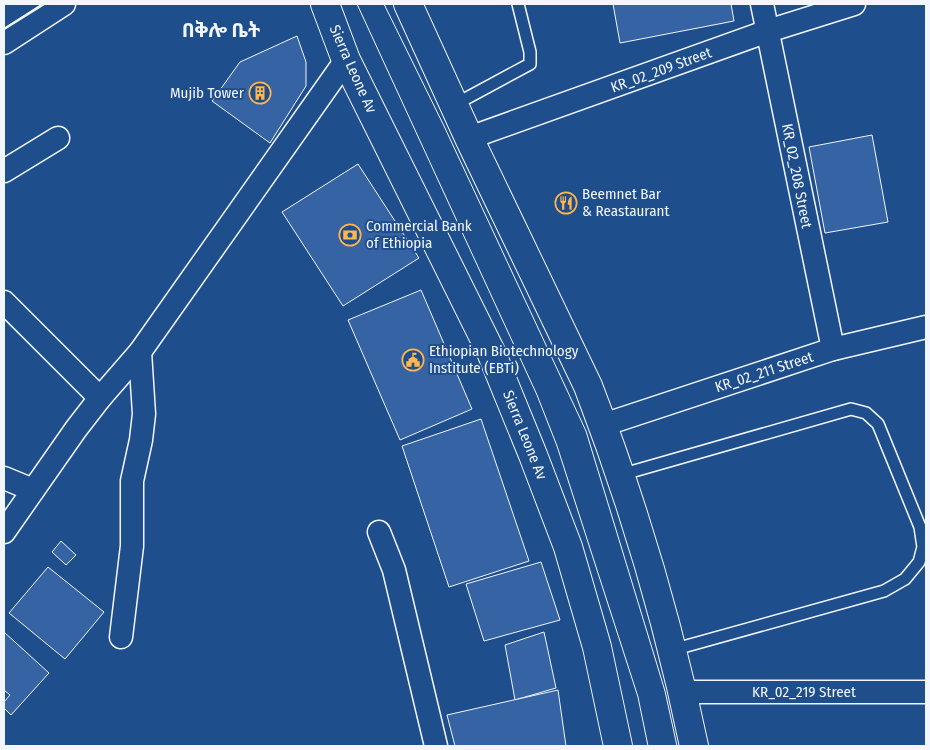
<svg xmlns="http://www.w3.org/2000/svg" width="930" height="750" viewBox="0 0 930 750" font-family="'Fira Sans Condensed','Noto Sans Ethiopic',sans-serif">
<style>
.building{fill:#3563a3;stroke:#f2f6ff}
.lines{fill:none;stroke-linecap:round;stroke-linejoin:round}
.lane-casing{stroke:#f2f6ff;stroke-width:14}
.street-casing{stroke:#f2f6ff;stroke-width:25}
.primary-casing{stroke:#f2f6ff;stroke-width:30}
.lane{stroke:#1f4e8c;stroke-width:11}
.street{stroke:#1f4e8c;stroke-width:22}
.primary{stroke:#1f4e8c;stroke-width:28}
.tram{stroke:#f2f6ff;stroke-width:1}
.wall{stroke:#f2f6ff;stroke-width:2.5}
.labels{text-anchor:middle;stroke-width:4;stroke-linejoin:round;paint-order:stroke}
.street-label{font-size:15px;fill:#f2f6ff;stroke:#1f4e8c}
.poi-label{font-size:15px;fill:#f2f6ff;stroke:#1f4e8c;text-anchor:start}
.district-label{font-size:20px;font-weight:bold;fill:#f2f6ff;stroke:#1f4e8c}
</style>
<rect width="100%" height="100%" fill="#1f4e8c"/>
<g class="building">
<path d="M613,4H731L734,21L620,43Z"/>
<path d="M297,36L306,62V86L270,143L212,101L240,62Z"/>
<path d="M872,135L888,222L825,233L809,147Z"/>
<path d="M358,164L419,258L343,306L282,212Z"/>
<path d="M421,290L472,409L400,440L348,320Z"/>
<path d="M481,419L529,561L449,587L402,446Z"/>
<path d="M61,541L76,555L66,565L52,552Z"/>
<path d="M541,562L560,620L484,641L466,584Z"/>
<path d="M48,567L104,612L65,659L9,613Z"/>
<path d="M4,632L49,673L11,715L4,708V702L10,695L4,690Z"/>
<path d="M544,632L556,688L515,700L505,645Z"/>
<path d="M558,690L566,746H455L447,715Z"/>
</g>
<g class="lines">
<g class="lane-casing">
<g id="lane">
<path d="M454,105L530,64V52L518,4"/>
<path d="M620,475L851,409L866,413L878,424L920,527L923,547L919,562L905,579L884,591L672,650"/>
</g>
</g>
<g class="street-casing">
<g id="street">
<path d="M762,4L833,349"/>
<path d="M4,43L64,4"/>
<path d="M469,138L768,31L854,4"/>
<path d="M4,171L58,138"/>
<path d="M4,302L100,398"/>
<path d="M603,425L833,349L926,327"/>
<path d="M4,478L33,490"/>
<path d="M4,532L76,429L100,398L140,352L346,60"/>
<path d="M379,532L394,570L436,746"/>
<path d="M121,637L132,546V481L141,440L144,414L140,352"/>
<path d="M683,692H926"/>
</g>
</g>
<g class="primary-casing">
<g id="primary">
<path d="M325,4L346,60L491,352L533,455L568,547L597,647L618,746"/>
<path d="M408,4L469,138L588,386C633,503 669,624 694,746"/>
</g>
</g>
<use href="#lane" class="lane"/>
<use href="#street" class="street"/>
<use href="#primary" class="primary"/>
<g class="tram">
<path d="M357,4L537,395L557,446L638,697L648,746"/>
<path d="M384,4L444,126L586,431L665,691L677,746"/>
</g>
<path class="wall" d="M4,29L44,4"/>
</g>
<defs>
<g id="building-ring" transform="scale(1.125)"><circle r="9.5" fill="#1f4e8c" stroke="#ffb74d" stroke-width="1.5"/><path d="M-4-6H4V6H1V3H-1V6H-4ZM-2.5-4.3h1.7v1.8h-1.7ZM.8-4.3h1.7v1.8H.8ZM-2.5-1h1.7V.8h-1.7ZM.8-1h1.7V.8H.8Z" fill="#ffb74d"/></g>
<g id="restaurant-ring" transform="scale(1.125)"><circle r="9.5" fill="#1f4e8c" stroke="#ffb74d" stroke-width="1.5"/><path d="M-5-6h1v4h1v-4h1v4h1v-4h1v5L-1.5 .5V6h-2V.5L-5-1ZM5-6V6H3V1.5H1.5Q1.5-4 5-6Z" fill="#ffb74d"/></g>
<g id="bank-ring" transform="scale(1.125)"><circle r="9.5" fill="#1f4e8c" stroke="#ffb74d" stroke-width="1.5"/><path d="M-6-4H6V4H-6ZM0-2.3a2.3 2.3 0 1 0 0 4.6a2.3 2.3 0 1 0 0-4.6Z" fill="#ffb74d"/></g>
<g id="civic-ring" transform="scale(1.125)"><circle r="9.5" fill="#1f4e8c" stroke="#ffb74d" stroke-width="1.5"/><path d="M-.6-6.5H3V-4.5H.6V-3L4-1V1h2V6H-6V1h2V-1L-.6-3ZM-1.2 2.5V6h2.4V2.5Z" fill="#ffb74d"/></g>
</defs>
<g fill-rule="evenodd">
<use href="#building-ring" x="260" y="93"/>
<use href="#restaurant-ring" x="566" y="203"/>
<use href="#bank-ring" x="350" y="235"/>
<use href="#civic-ring" x="413" y="360"/>
</g>
<g class="labels">
<g class="street-label">
<text transform="translate(353 69) rotate(66)" y="5">Sierra Leone Av</text>
<text transform="translate(661 70) rotate(-20)" y="5">KR_02_209 Street</text>
<text transform="translate(797 176) rotate(79)" y="5">KR_02_208 Street</text>
<text transform="translate(764 372) rotate(-18)" y="5">KR_02_211 Street</text>
<text transform="translate(525 435) rotate(68)" y="5">Sierra Leone Av</text>
<text x="804" y="697">KR_02_219 Street</text>
</g>
<g class="poi-label">
<text x="244" y="98" text-anchor="end">Mujib Tower</text>
<text x="582" y="199">Beemnet Bar<tspan x="582" dy="17">&amp; Reastaurant</tspan></text>
<text x="366" y="231">Commercial Bank<tspan x="366" dy="17">of Ethiopia</tspan></text>
<text x="429" y="356">Ethiopian Biotechnology<tspan x="429" dy="17">Institute (EBTi)</tspan></text>
</g>
<g class="district-label">
<text x="221" y="37">በቅሎ ቤት</text>
</g>
</g>
<rect width="930" height="750" fill="none" stroke="#f2f6ff" stroke-width="10"/>
</svg>
